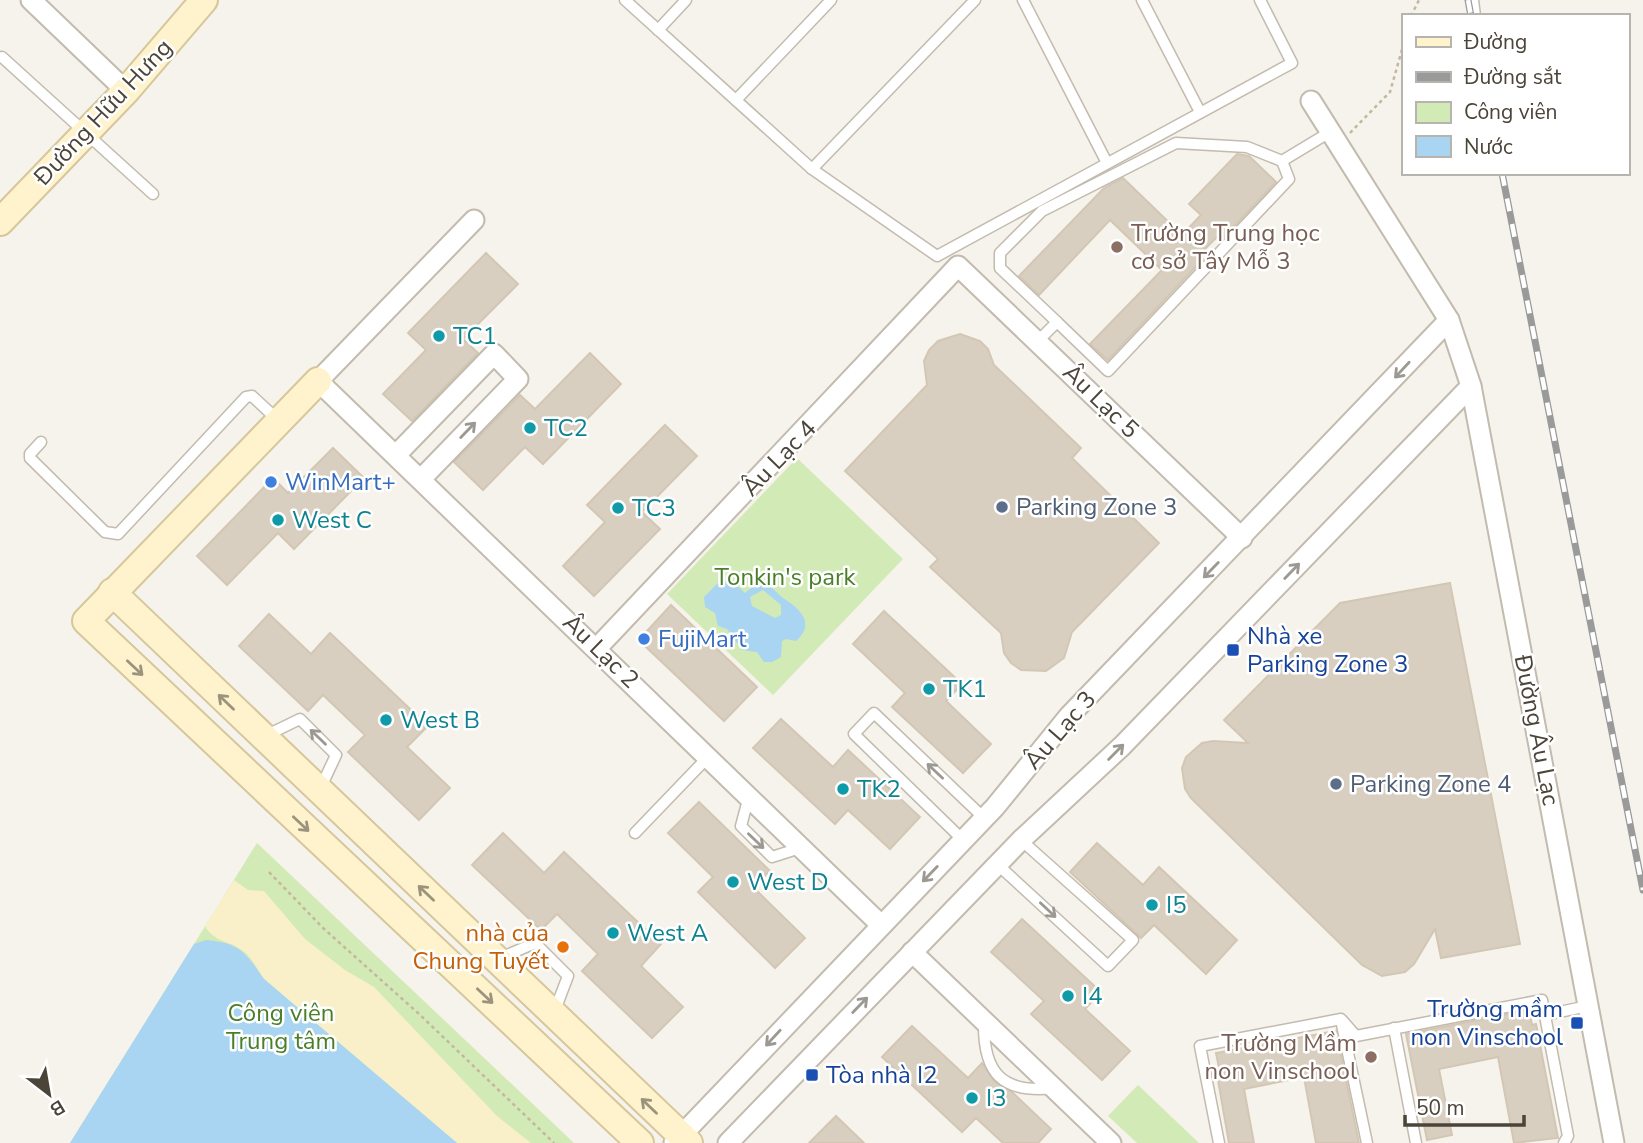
<svg xmlns="http://www.w3.org/2000/svg" width="1643" height="1143" viewBox="0 0 1643 1143" font-family="'Nunito Sans',sans-serif">
<style>
.green{fill:#d2eab5}
.sand{fill:#f9efc9}
.water{fill:#a9d4f2;fill-rule:evenodd}
.building{fill:#d8cfc1;stroke:#d3c7b4;stroke-width:2}
.lines{fill:none;stroke-linecap:round;stroke-linejoin:round}
.lane-casing{stroke:#c2bbae;stroke-width:13}
.street-casing{stroke:#c2bbae;stroke-width:23}
.secondary-casing{stroke:#d6c79b;stroke-width:30}
.path{stroke:#c4b79f;stroke-width:2.5;stroke-dasharray:3.5 3.5;stroke-linecap:butt}
.lane{stroke:#fff;stroke-width:10}
.street{stroke:#fff;stroke-width:19}
.secondary{stroke:#fff3cd;stroke-width:26}
.rail-casing{stroke:#9a9a9a;stroke-width:7}
.rail{stroke:#fff;stroke-width:4.5;stroke-dasharray:13;stroke-linecap:butt}
.oneway{stroke:#9c9892}
.oneway2{stroke:#9c937c}
.education-dot{fill:#8d6e63;stroke:#fff;stroke-width:2.5}
.culture-dot{fill:#0f9aa8;stroke:#fff;stroke-width:2.5}
.shop-dot{fill:#3f7fe0;stroke:#fff;stroke-width:2.5}
.service-dot{fill:#5c6f8a;stroke:#fff;stroke-width:2.5}
.transit-dot{fill:#1a4fb4;stroke:#fff;stroke-width:2.5}
.food-dot{fill:#e8710a;stroke:#fff;stroke-width:2.5}
.labels{text-anchor:middle;stroke-width:5;stroke-linejoin:round;paint-order:stroke}
.street-label{font-size:24px;fill:#4b4439;stroke:#fff}
.education-label{font-size:24px;fill:#785e54;stroke:#fff;text-anchor:start}
.culture-label{font-size:24px;fill:#0d838f;stroke:#fff;text-anchor:start}
.shop-label{font-size:24px;fill:#366cbe;stroke:#fff;text-anchor:start}
.service-label{font-size:24px;fill:#4e5e75;stroke:#fff;text-anchor:start}
.park-label{font-size:24px;fill:#4a7f2a;stroke:#fff}
.transit-label{font-size:24px;fill:#164399;stroke:#fff;text-anchor:start}
.food-label{font-size:24px;fill:#c56008;stroke:#fff;text-anchor:end}
</style>
<rect width="100%" height="100%" fill="#f6f3ec"/>
<g class="green">
<path d="M797,458L903,559L773,695L667,594Z"/>
<path d="M257,843L574,1143H70Z"/>
<path d="M1138,1085L1199,1143H1137L1108,1116Z"/>
</g>
<path class="sand" d="M234,880L248,890L264,891L305,939L345,970L374,987L497,1116L531,1143H457L264,979C258,971 252,957 243,951C229,940 215,943 205,926Z"/>
<g class="water">
<path d="M721,580L732,581L745,593C749,590 754,585 759,584C769,582 776,593 783,598C800,609 816,623 796,641L786,639L782,641L781,657L772,662H764L757,652L742,650L727,629L718,626L715,613L705,607L704,597ZM763,590L781,605V615L775,618L752,606L750,597Z"/>
<path d="M206,940C240,943 245,952 264,979L457,1143H70L194,944Z"/>
</g>
<g class="building">
<path d="M1237,154L1249,156L1276,182L1224,237L1221,233L1199,255L1203,259L1108,360L1090,344L1162,270L1110,220L1039,295L1019,276L1104,188L1123,178L1182,235L1201,215L1189,204Z"/>
<path d="M486,253L518,284L463,339L478,353L412,421L383,394L426,350L408,333Z"/>
<path d="M960,334L980,341L988,349L994,365L1081,448L1072,458L1159,543L1072,632L1064,658L1046,671L1021,670L1011,663L1004,653L1001,633L930,567L938,559L845,471L927,385L924,361L929,350L938,341Z"/>
<path d="M590,353L621,384L543,464L525,447L483,490L454,462L520,395L535,409Z"/>
<path d="M665,425L697,456L642,512L660,529L594,596L563,566L605,522L587,505Z"/>
<path d="M333,448L364,478L294,549L278,533L227,585L197,556L273,478L288,493Z"/>
<path d="M1450,583L1520,944L1441,958L1435,929L1414,964L1405,972L1382,976L1362,965L1191,798L1185,789L1182,768L1186,757L1202,743L1213,741L1248,743L1224,720L1340,603Z"/>
<path d="M671,605L757,687L724,721L646,647L645,633Z"/>
<path d="M884,611L962,684L946,701L991,744L963,773L892,707L905,693L853,644Z"/>
<path d="M269,614L311,654L330,633L428,726L407,747L450,788L419,820L348,752L365,735L323,695L308,711L239,646Z"/>
<path d="M781,719L833,767L848,750L920,817L890,849L848,810L835,824L753,748Z"/>
<path d="M699,802L770,871L753,887L805,938L775,968L698,892L713,877L668,833Z"/>
<path d="M503,833L544,873L564,852L661,944L641,966L683,1007L652,1038L582,971L598,954L557,914L541,930L472,865Z"/>
<path d="M1097,843L1143,885L1159,867L1237,940L1206,974L1154,925L1141,938L1070,872Z"/>
<path d="M1022,919L1101,992L1085,1009L1130,1051L1102,1080L1031,1014L1044,1001L991,952Z"/>
<path d="M1529,1010L1532,1025L1536,1024L1558,1138L1514,1143L1498,1057L1439,1069L1452,1135L1427,1140L1406,1034Z"/>
<path d="M912,1026L968,1078L982,1063L995,1082L1012,1092L1051,1129L1038,1143H1003L976,1118L962,1132L882,1057Z"/>
<path d="M1336,1031L1359,1143H1316L1304,1077L1244,1089L1254,1143H1229L1216,1069L1219,1068L1216,1053Z"/>
<path d="M836,1116L864,1143H809Z"/>
</g>
<g class="lines">
<g class="lane-casing">
<g id="lane">
<path d="M625,0L812,169L937,256L1292,63L1260,0"/>
<path d="M1023,0L1107,163"/>
<path d="M1142,0L1200,112"/>
<path d="M1473,0L1475,16"/>
<path d="M658,30L686,0"/>
<path d="M2,57L153,194"/>
<path d="M736,100L831,0"/>
<path d="M812,169L975,0"/>
<path d="M1057,322L1108,371L1289,179L1282,161"/>
<path d="M1038,341L1057,322L1000,268V253L1042,211L1176,143L1247,147L1282,161L1330,132"/>
<path d="M41,442L30,454V458L105,532L118,534L246,397L252,396L279,421"/>
<path d="M265,736L300,719L336,755L321,787"/>
<path d="M749,796L741,826L772,857L800,848"/>
<path d="M635,833L708,757"/>
<path d="M963,840L854,734L874,713L984,818"/>
<path d="M997,864L1108,966L1133,940L1021,840"/>
<path d="M500,958L535,943L568,976L555,1010"/>
<path d="M1545,1015L1588,1006"/>
<path d="M1341,1020L1367,1143"/>
<path d="M984,1022C983,1073 1002,1094 1054,1088"/>
<path d="M1394,1028L1416,1143"/>
<path d="M1219,1143L1200,1046L1341,1019L1356,1036L1542,1000L1568,1136L1564,1143"/>
</g>
</g>
<g class="street-casing">
<g id="street">
<path d="M31,0L126,91"/>
<path d="M1311,101L1449,320L1471,386L1614,1143"/>
<path d="M474,220L318,381L880,924"/>
<path d="M396,455L494,354L518,379L421,479"/>
<path d="M597,648L958,266L1242,538"/>
<path d="M912,952L1111,1143"/>
<path d="M674,1143L995,807L1069,716L1449,320"/>
<path d="M728,1143L1021,840L1122,746L1471,386"/>
</g>
</g>
<g class="secondary-casing">
<g id="secondary">
<path d="M0,222L126,91L204,0"/>
<path d="M318,381L86,621L640,1143"/>
<path d="M112,592L689,1143"/>
</g>
</g>
<g class="path">
<path d="M1411,16L1419,0"/>
<path d="M1350,133L1390,92L1403,46"/>
<path d="M269,872L323,928L418,1013L554,1143"/>
</g>
<use href="#lane" class="lane"/>
<use href="#street" class="street"/>
<use href="#secondary" class="secondary"/>
<g class="rail-casing">
<g id="rail">
<path d="M1468,0L1471,16"/>
<path d="M1502,173L1643,890"/>
</g>
</g>
<use href="#rail" class="rail"/>
</g>
<defs><path id="oneway-shaft" d="M-6 0H5M1.5-3L5.5 0L1.5 3" fill="none" stroke-width="1.6" stroke-linecap="round" stroke-linejoin="round" transform="scale(1.75)"/></defs>
<g class="oneway">
<use href="#oneway-shaft" transform="translate(1402 370) rotate(133)"/>
<use href="#oneway-shaft" transform="translate(468 430) rotate(-46)"/>
<use href="#oneway-shaft" transform="translate(1211 570) rotate(134)"/>
<use href="#oneway-shaft" transform="translate(1292 571) rotate(-46)"/>
<use href="#oneway-shaft" transform="translate(318 737) rotate(-136)"/>
<use href="#oneway-shaft" transform="translate(1116 752) rotate(-45)"/>
<use href="#oneway-shaft" transform="translate(935 771) rotate(-137)"/>
<use href="#oneway-shaft" transform="translate(756 841) rotate(44)"/>
<use href="#oneway-shaft" transform="translate(930 874) rotate(134)"/>
<use href="#oneway-shaft" transform="translate(1048 910) rotate(43)"/>
<use href="#oneway-shaft" transform="translate(860 1005) rotate(-46)"/>
<use href="#oneway-shaft" transform="translate(773 1038) rotate(133)"/>
</g>
<g class="oneway2">
<use href="#oneway-shaft" transform="translate(135 668) rotate(43)"/>
<use href="#oneway-shaft" transform="translate(226 702) rotate(-136)"/>
<use href="#oneway-shaft" transform="translate(301 824) rotate(43)"/>
<use href="#oneway-shaft" transform="translate(426 893) rotate(-136)"/>
<use href="#oneway-shaft" transform="translate(485 996) rotate(43)"/>
<use href="#oneway-shaft" transform="translate(649 1106) rotate(-136)"/>
</g>
<g class="education-dot">
<circle cx="1117" cy="247" r="7"/>
<circle cx="1371" cy="1057" r="7"/>
</g>
<g class="culture-dot">
<circle cx="439" cy="336" r="7"/>
<circle cx="530" cy="428" r="7"/>
<circle cx="618" cy="508" r="7"/>
<circle cx="278" cy="520" r="7"/>
<circle cx="929" cy="689" r="7"/>
<circle cx="386" cy="720" r="7"/>
<circle cx="843" cy="789" r="7"/>
<circle cx="733" cy="882" r="7"/>
<circle cx="1152" cy="905" r="7"/>
<circle cx="613" cy="933" r="7"/>
<circle cx="1068" cy="996" r="7"/>
<circle cx="972" cy="1098" r="7"/>
</g>
<g class="shop-dot">
<circle cx="271" cy="482" r="7"/>
<circle cx="644" cy="639" r="7"/>
</g>
<g class="service-dot">
<circle cx="1002" cy="507" r="7"/>
<circle cx="1336" cy="784" r="7"/>
</g>
<g class="transit-dot">
<rect x="1226" y="643" width="14" height="14" rx="3.5"/>
<rect x="1570" y="1016" width="14" height="14" rx="3.5"/>
<rect x="805" y="1068" width="14" height="14" rx="3.5"/>
</g>
<circle class="food-dot" cx="563" cy="947" r="7"/>
<g class="labels">
<g class="street-label">
<text transform="translate(103 112) rotate(-47)" y="8">Đường Hữu Hưng</text>
<text transform="translate(1101 401) rotate(44)" y="8">Âu Lạc 5</text>
<text transform="translate(779 458) rotate(-46)" y="8">Âu Lạc 4</text>
<text transform="translate(601 651) rotate(44)" y="8">Âu Lạc 2</text>
<text transform="translate(1060 730) rotate(-49)" y="8">Âu Lạc 3</text>
<text transform="translate(1537 730) rotate(79)" y="8">Đường Âu Lạc</text>
</g>
<g class="education-label">
<text x="1131" y="241">Trường Trung học<tspan x="1131" dy="28">cơ sở Tây Mỗ 3</tspan></text>
<text x="1357" y="1051" text-anchor="end">Trường Mầm<tspan x="1357" dy="28">non Vinschool</tspan></text>
</g>
<g class="culture-label">
<text x="453" y="344">TC1</text>
<text x="544" y="436">TC2</text>
<text x="632" y="516">TC3</text>
<text x="292" y="528">West C</text>
<text x="943" y="697">TK1</text>
<text x="400" y="728">West B</text>
<text x="857" y="797">TK2</text>
<text x="747" y="890">West D</text>
<text x="1166" y="913">I5</text>
<text x="627" y="941">West A</text>
<text x="1082" y="1004">I4</text>
<text x="986" y="1106">I3</text>
</g>
<g class="shop-label">
<text x="285" y="490">WinMart+</text>
<text x="658" y="647">FujiMart</text>
</g>
<g class="service-label">
<text x="1016" y="515">Parking Zone 3</text>
<text x="1350" y="792">Parking Zone 4</text>
</g>
<g class="park-label">
<text x="785" y="585">Tonkin's park</text>
<text x="281" y="1021">Công viên<tspan x="281" dy="28">Trung tâm</tspan></text>
</g>
<g class="transit-label">
<text x="1247" y="644">Nhà xe<tspan x="1247" dy="28">Parking Zone 3</tspan></text>
<text x="1563" y="1017" text-anchor="end">Trường mầm<tspan x="1563" dy="28">non Vinschool</tspan></text>
<text x="826" y="1083">Tòa nhà I2</text>
</g>
<g class="food-label">
<text x="549" y="941">nhà của<tspan x="549" dy="28">Chung Tuyết</tspan></text>
</g>
</g>
<rect x="1402" y="14" width="228" height="161" fill="#ffffff" stroke="#b7b4b0" stroke-width="2"/>
<rect x="1416" y="37" width="35" height="10" fill="#fff3cd" stroke="#b7b4b0" stroke-width="2"/>
<text x="1464" y="49" font-size="21" fill="#4b4439">Đường</text>
<rect x="1416" y="72" width="35" height="10" fill="#9a9a9a" stroke="#b7b4b0" stroke-width="2"/>
<text x="1464" y="84" font-size="21" fill="#4b4439">Đường sắt</text>
<rect x="1416" y="102" width="35" height="21" fill="#d2eab5" stroke="#b7b4b0" stroke-width="2"/>
<text x="1464" y="119" font-size="21" fill="#4b4439">Công viên</text>
<rect x="1416" y="136" width="35" height="21" fill="#a9d4f2" stroke="#b7b4b0" stroke-width="2"/>
<text x="1464" y="154" font-size="21" fill="#4b4439">Nước</text>
<g transform="translate(49 1094) rotate(149)" stroke="#ffffff" stroke-width="5" paint-order="stroke">
<path d="M0-5L12 26L0 18L-12 26Z" fill="#4b4439"/>
<text y="-10" font-size="19" font-weight="bold" text-anchor="middle" fill="#4b4439">B</text>
</g>
<path d="M1405 1115v10h119v-10" fill="none" stroke="#4b4439" stroke-width="3.5"/>
<text x="1416" y="1115" font-size="21" fill="#4b4439" stroke="#ffffff" stroke-width="5" paint-order="stroke">50 m</text>
</svg>
